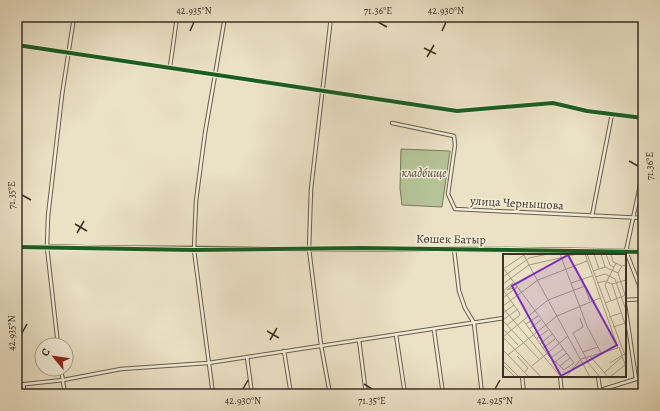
<svg xmlns="http://www.w3.org/2000/svg" width="660" height="411" viewBox="0 0 660 411" font-family="Alegreya,serif">
<style>
.green{fill:#b5c396;stroke:#787a5c}
.lines{fill:none;stroke-linecap:round;stroke-linejoin:round}
.street-casing{stroke:#675c4c;stroke-width:4.5}
.secondary-casing{stroke:#3b3023;stroke-width:5.5}
.street{stroke:#f2ecd9;stroke-width:2.5}
.secondary{stroke:#f2ecd9;stroke-width:3.5}
.cycleway-casing{stroke:#f2ecd9;stroke-width:6}
.cycleway{stroke:#1b5e20;stroke-width:4}
.ticks{fill:none;stroke:#3b3023;stroke-width:1.5}
.labels{text-anchor:middle;stroke-width:3;stroke-linejoin:round;paint-order:stroke}
.park-label{font-size:12px;font-style:italic;fill:#534d3a;stroke:#f2ecd9}
.street-label{font-size:12px;fill:#3b3023;stroke:#f2ecd9}
.inset-road{fill:none;stroke:#a59a84;stroke-width:1}
.view{fill:#7b2cbf;fill-opacity:0.15;stroke:#7b2cbf;stroke-width:2}
.inset-edge{fill:none;stroke:#3b3023;stroke-width:2}
.neatline{fill:none;stroke:#3b3023;stroke-width:1.5}
.ticks-label{font-size:10px;text-anchor:middle;fill:#3b3023}
</style>
<rect width="100%" height="100%" fill="#ebe1c5"/>
<filter id="stains"><feTurbulence type="fractalNoise" baseFrequency=".005" numOctaves="4"/><feColorMatrix values="0 0 0 0 .2 0 0 0 0 .09 0 0 0 0 .02 0 0 0 .5 -.17"/></filter>
<radialGradient id="worn" r=".72"><stop offset=".6" stop-color="#630" stop-opacity="0"/><stop offset="1" stop-color="#630" stop-opacity=".3"/></radialGradient>
<path class="green" d="M401,149L450,151L442,207L402,205L400,189Z"/>
<g class="lines">
<g class="street-casing">
<g id="street">
<path d="M17,45L457,111L553,103L587,111L643,118"/>
<path d="M170,67L177,17"/>
<path d="M392,123L454,136L455,145L448,194L455,209L643,218"/>
<path d="M643,172L626,251L643,295"/>
<path d="M592,216L612,114"/>
<path d="M17,247H47"/>
<path d="M454,249L459,291L465,308L474,323L482,394"/>
<path d="M625,300L643,299"/>
<path d="M434,330L443,394"/>
<path d="M396,335L405,394"/>
<path d="M359,340L366,394"/>
<path d="M58,345L47,247L48,216L62,95L74,17"/>
<path d="M284,351L291,394"/>
<path d="M247,357L252,394"/>
<path d="M61,369L65,394"/>
<path d="M522,376L524,394"/>
<path d="M560,376L562,394"/>
<path d="M598,376L600,390"/>
<path d="M636,379L643,377"/>
<path d="M23,384L25,394"/>
<path d="M17,385L63,380L121,369L208,363L504,318"/>
<path d="M213,394L194,250L196,201L205,133L225,17"/>
<path d="M330,394L321,345L309,249L311,189L331,17"/>
<path d="M588,394L636,379L625,305"/>
</g>
</g>
<g class="secondary-casing">
<g id="secondary">
<path d="M640,186L643,185"/>
<path d="M47,247C246,251 444,246 643,252"/>
</g>
</g>
<use href="#street" class="street"/>
<use href="#secondary" class="secondary"/>
<g class="cycleway-casing">
<g id="cycleway">
<path d="M17,45L457,111L553,103L587,111L643,118"/>
<path d="M17,247L194,250L362,248L643,252"/>
</g>
</g>
<use href="#cycleway" class="cycleway"/>
</g>
<path class="ticks" d="M378,22L387,27M190,31L194,22M442,31L446,22M424,48L436,54M427,57L434,45M629,161L638,166M22,195L31,200M75,224L87,231M77,233L84,221M267,331L279,338M22,333L27,324M270,340L277,328M364,384L372,389M243,389L248,380M495,389L500,380"/>
<g class="labels">
<g class="park-label">
<text x="424" y="177">кладбище</text>
</g>
<g class="street-label">
<text transform="translate(517 203) rotate(3)" y="4">улица Чернышова</text>
<text transform="translate(451 239) rotate(1)" y="4">Көшек Батыр</text>
</g>
</g>
<g transform="translate(503 254)">
<rect width="123" height="123" fill="#ebe1c5"/>
<path class="inset-road" d="M57,0L84,72L98,99M74,0L26,11L87,123M82,0L115,94M84,0L123,104M91,0L96,15M98,0L102,13M103,0L107,11L111,13M108,0L110,8L119,12M1,15L71,109L61,116L45,101L20,66M90,17L102,13L115,19L122,41M115,19L119,12L123,11M0,23L26,4L45,0M92,23L102,20L112,25L123,56M79,25L87,47M68,29L89,22M94,29L102,27L109,30L123,73M0,30L26,11L21,1L0,15M109,30L123,26M9,32L4,36L10,34M0,36L16,58L17,61L4,71M0,37L10,29M0,44L14,33M108,47L102,31L113,9M102,49L123,41M0,52L35,26L84,7M0,54L58,123M0,59L11,51M106,63L118,59M77,64L80,73L70,79L86,110L97,123M0,66L15,55M0,67L36,105M23,70L35,62M110,73L123,69M0,75L15,91M26,75L38,66M0,83L45,46L82,32M0,83L38,123M33,85L45,76M37,90L49,80M116,93L123,113M40,94L52,85M0,96L26,123M80,98L95,93M5,101L54,62L97,44M14,102L25,114L22,118M87,102L105,123M48,104L60,95M78,105L115,94M0,107L16,123M52,108L64,99M107,109L123,99M0,111L12,123M29,112L65,82M57,112L67,104M101,119L119,103M63,123L78,105M107,123L122,111"/>
<path class="view" d="M65,1L114,91L58,122L9,32Z"/>
<rect width="123" height="123" class="inset-edge"/>
</g>
<rect width="660" height="411" fill="none" stroke="#ebe1c5" stroke-width="44"/>
<g transform="translate(54 357) rotate(299)"><circle r="19" fill="#f2ecd9" stroke="#a9a190"/>
<path d="M0-3L7 15L0 10L-7 15Z" fill="#8f2418"/>
<text y="-6" font-size="11" font-weight="bold" text-anchor="middle" fill="#3b3023">С</text>
</g>
<rect x="22" y="22" width="616" height="367" class="neatline"/>
<g class="ticks-label">
<text x="194" y="14">42.935°N</text>
<text x="378" y="14">71.36°E</text>
<text x="446" y="14">42.930°N</text>
<text transform="translate(649 166) rotate(-90)" y="4">71.36°E</text>
<text transform="translate(11 195) rotate(-90)" y="4">71.35°E</text>
<text transform="translate(11 333) rotate(-90)" y="4">42.935°N</text>
<text x="243" y="404">42.930°N</text>
<text x="372" y="404">71.35°E</text>
<text x="495" y="404">42.925°N</text>
</g>
<rect width="100%" height="100%" filter="url(#stains)"/>
<rect width="100%" height="100%" fill="url(#worn)"/>
</svg>
